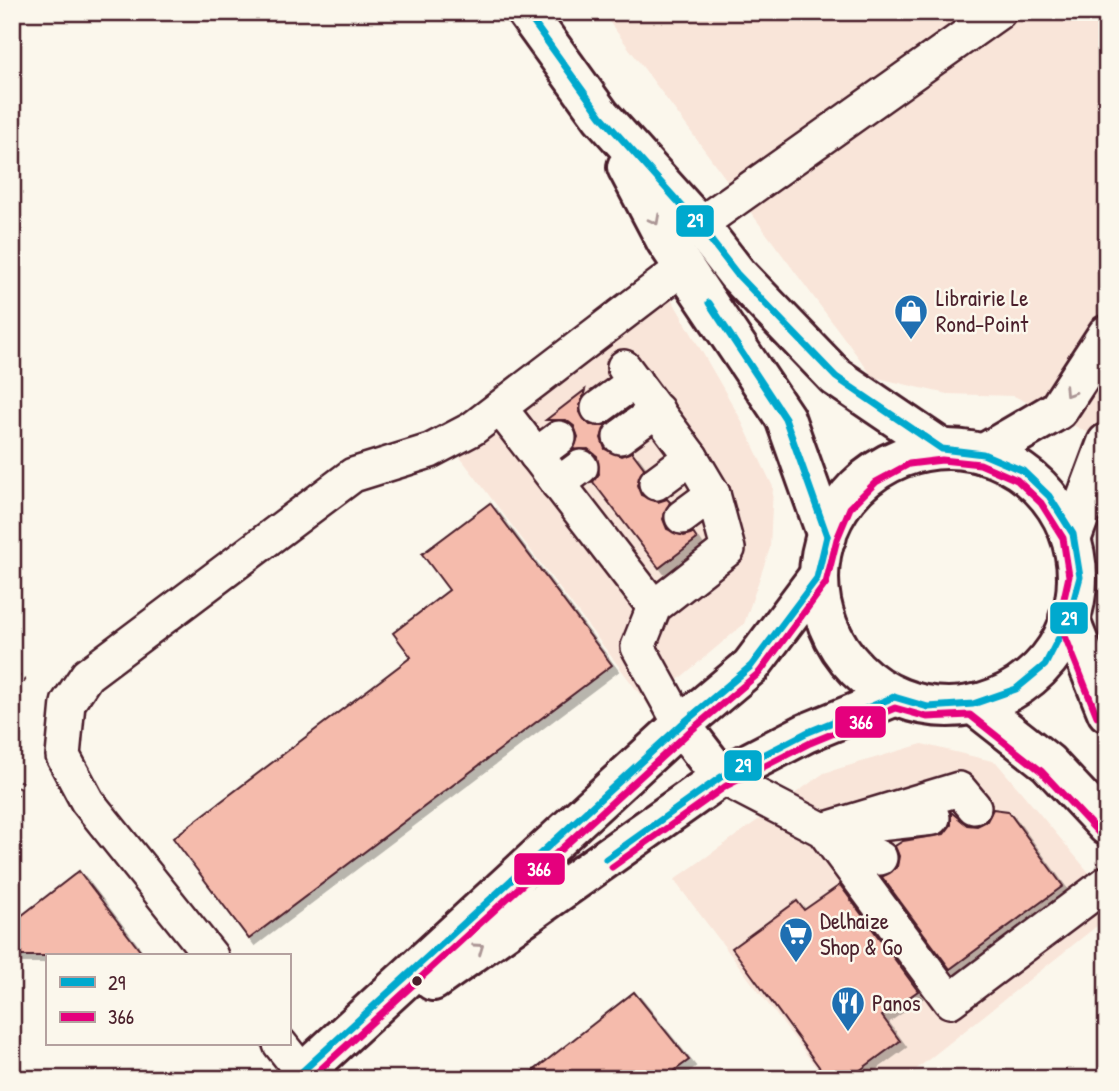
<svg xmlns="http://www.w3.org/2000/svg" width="1119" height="1091" viewBox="0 0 1119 1091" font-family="'Patrick Hand',sans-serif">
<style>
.built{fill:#f9e5d9}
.building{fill:#f5bbac;stroke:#4a1f2b;stroke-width:2;filter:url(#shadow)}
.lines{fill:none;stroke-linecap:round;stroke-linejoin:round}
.service-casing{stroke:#4a1f2b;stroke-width:38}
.minor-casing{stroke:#4a1f2b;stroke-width:44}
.secondary-casing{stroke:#4a1f2b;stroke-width:44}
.path{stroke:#4a1f2b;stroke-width:4.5;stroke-dasharray:2 5;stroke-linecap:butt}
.service{stroke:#fbf7ec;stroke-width:33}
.minor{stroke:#fbf7ec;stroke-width:38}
.secondary{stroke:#fbf7ec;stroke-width:38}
.bus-1-casing{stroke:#fbf7ec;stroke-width:12}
.bus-2-casing{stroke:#fbf7ec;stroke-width:12}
.bus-1{stroke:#00a9ce;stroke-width:7}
.bus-2{stroke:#e5007d;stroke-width:7}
.oneway{stroke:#ab9695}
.bus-dot{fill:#4a1f2b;stroke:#fbf7ec;stroke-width:2.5}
.labels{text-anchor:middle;stroke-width:5;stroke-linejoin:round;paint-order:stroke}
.poi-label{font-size:23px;fill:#4a1f2b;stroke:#fbf7ec;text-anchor:start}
.line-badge{stroke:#fbf7ec;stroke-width:2.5}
.badge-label{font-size:19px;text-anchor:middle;font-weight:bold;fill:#fff}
</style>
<defs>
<filter id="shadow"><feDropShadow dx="6" dy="6" stdDeviation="0" flood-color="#0004"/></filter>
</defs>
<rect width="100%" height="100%" fill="#fbf7ec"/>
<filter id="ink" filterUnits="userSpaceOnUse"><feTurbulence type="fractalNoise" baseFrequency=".0143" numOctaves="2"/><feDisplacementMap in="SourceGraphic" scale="14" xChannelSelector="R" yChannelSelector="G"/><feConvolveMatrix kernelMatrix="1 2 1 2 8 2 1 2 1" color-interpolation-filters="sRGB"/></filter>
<g filter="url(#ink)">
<g class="built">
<path d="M602,12H1107V442L1014,396L947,394L873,377Z"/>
<path d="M671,298L739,416L773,487L770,548L744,624L648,705L460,457Z"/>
<path d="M922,744L996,762L1107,894V918L904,1079H825L674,880L824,773Z"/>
</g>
<g class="building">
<path d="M585,390L579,411L590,425H606L601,438L605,449L621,456L632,452L644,468L637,485L641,495L658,502L667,499L670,502L663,519L667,529L684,536L693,533L697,539L659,568L593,482L599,474L597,456L588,449L573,450L578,437L574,426L566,420H546Z"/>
<path d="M490,503L612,665L249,939L173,838L411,657L393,633L449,590L422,554Z"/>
<path d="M993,809L1008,811L1063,886L950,969L882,877L897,867L899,856L895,846L903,841L944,834L951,825V812L967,825L977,826L987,821Z"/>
<path d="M79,871L144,956H12V923Z"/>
<path d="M840,885L918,991L882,1016L900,1041L848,1079H828L732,948L797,901L804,910Z"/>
<path d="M634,992L689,1060L663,1079H523Z"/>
</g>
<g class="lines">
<g class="service-casing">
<g id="service">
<path d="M699,225L999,12"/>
<path d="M624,367L691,457L713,494L728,549L654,607L638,647L681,725"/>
<path d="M500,408L654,607"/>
<path d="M598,408L635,381"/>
<path d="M620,437L657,410"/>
<path d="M536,455L559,438"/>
<path d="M656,483L691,457"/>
<path d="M558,484L581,467"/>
<path d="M682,517L713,494"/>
<path d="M721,777L823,830L950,1001L1107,883"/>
<path d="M933,818L823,830L959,789L974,807"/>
<path d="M829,833L880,858"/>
<path d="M211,956L87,801L63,756L68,703L87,675L353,475L430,451L472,429L685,266"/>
<path d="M280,1044L303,1073"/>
</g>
</g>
<g class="minor-casing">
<g id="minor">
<path d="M983,454L1058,410L1107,335"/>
<path d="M1073,534L1107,443"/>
</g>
</g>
<g class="secondary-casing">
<g id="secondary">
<path d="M526,12L601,116L699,225L737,274L836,377L942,449"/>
<path d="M627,167L666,241L785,418L827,536"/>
<circle cx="948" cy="578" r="129"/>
<path d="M1069,618L1107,712"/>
<path d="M973,704L1048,763L1107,826"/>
<path d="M681,725L721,777"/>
<path d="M433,981L721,777L806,733L894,697"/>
<path d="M303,1073L681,725L751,666L817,578"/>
</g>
</g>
<g class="path">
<path d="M12,673L27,682"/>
<path d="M12,809L22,779"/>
</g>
<use href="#service" class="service"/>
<use href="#minor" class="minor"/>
<use href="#secondary" class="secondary"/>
<g class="bus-1-casing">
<g id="bus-1">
<path d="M526,12L601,116L699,225L737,274L836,377L942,449L983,454L1023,471L1049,496L1073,534L1080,577L1069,618L1045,665L1016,689L973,704L928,707L894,697"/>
<path d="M709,303L785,418L827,536"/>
<path d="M606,859L721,777L806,733L894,697"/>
<path d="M294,1079L681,725L751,666L817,578L827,536"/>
</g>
</g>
<g class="bus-2-casing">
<g id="bus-2">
<path d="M612,867L726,786L810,743L895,708L927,717L970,715L1041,771L1099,833"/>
<path d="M310,1079L688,733L759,673L826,583L837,539L850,508L876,482L909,464L942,460L980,464L1017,480L1041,503L1063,538L1069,576L1059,621L1097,716"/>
</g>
</g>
<use href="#bus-1" class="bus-1"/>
<use href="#bus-2" class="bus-2"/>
</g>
<defs><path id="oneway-chevron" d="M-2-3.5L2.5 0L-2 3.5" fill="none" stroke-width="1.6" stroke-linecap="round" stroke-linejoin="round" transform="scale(1.75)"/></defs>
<g class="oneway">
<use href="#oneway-chevron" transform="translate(655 220) rotate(62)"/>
<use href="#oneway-chevron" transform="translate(1069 392) rotate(123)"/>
<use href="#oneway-chevron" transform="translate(479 948) rotate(-35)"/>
</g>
</g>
<defs>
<g id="shop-pin" transform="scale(1.75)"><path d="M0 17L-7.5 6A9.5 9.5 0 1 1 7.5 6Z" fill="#1f6fb2" stroke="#fbf7ec"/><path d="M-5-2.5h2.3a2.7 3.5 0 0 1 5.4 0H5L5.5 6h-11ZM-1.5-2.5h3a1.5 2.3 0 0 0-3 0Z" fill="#fff"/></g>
<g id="supermarket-pin" transform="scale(1.75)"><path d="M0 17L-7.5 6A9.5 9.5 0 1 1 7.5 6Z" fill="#1f6fb2" stroke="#fbf7ec"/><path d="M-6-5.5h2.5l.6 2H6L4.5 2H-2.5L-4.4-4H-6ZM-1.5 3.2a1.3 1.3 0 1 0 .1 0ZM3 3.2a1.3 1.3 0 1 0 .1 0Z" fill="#fff"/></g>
<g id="restaurant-pin" transform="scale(1.75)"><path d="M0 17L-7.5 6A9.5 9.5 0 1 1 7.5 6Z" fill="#1f6fb2" stroke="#fbf7ec"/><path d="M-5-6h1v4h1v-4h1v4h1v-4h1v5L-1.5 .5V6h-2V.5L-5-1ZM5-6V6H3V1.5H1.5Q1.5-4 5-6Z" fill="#fff"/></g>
</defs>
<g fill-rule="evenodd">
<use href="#shop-pin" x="911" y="311"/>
<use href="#supermarket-pin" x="796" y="934"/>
<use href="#restaurant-pin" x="848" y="1003"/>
</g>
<circle class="bus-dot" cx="417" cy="981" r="6"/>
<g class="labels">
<g class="poi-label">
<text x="936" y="306">Librairie Le<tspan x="936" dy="26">Rond-Point</tspan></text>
<text x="820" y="929">Delhaize<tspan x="820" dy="26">Shop &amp; Go</tspan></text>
<text x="872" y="1011">Panos</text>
</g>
</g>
<g class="line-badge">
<rect x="675" y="204" width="40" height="34" rx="7" fill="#00a9ce"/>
<rect x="1049" y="601" width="40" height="34" rx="7" fill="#00a9ce"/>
<rect x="834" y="705" width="53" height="34" rx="7" fill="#e5007d"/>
<rect x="723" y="749" width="40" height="33" rx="7" fill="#00a9ce"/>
<rect x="513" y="852" width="53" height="34" rx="7" fill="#e5007d"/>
</g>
<g class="badge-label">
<text x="695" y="227">29</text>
<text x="1069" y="625">29</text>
<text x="861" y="729">366</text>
<text x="743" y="772">29</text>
<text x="539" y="876">366</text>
</g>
<rect width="1119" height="1091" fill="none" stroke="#fbf7ec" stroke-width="42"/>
<rect x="21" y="21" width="1077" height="1049" fill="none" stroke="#4a1f2b" stroke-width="2.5" filter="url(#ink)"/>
<rect x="46" y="954" width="245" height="91" fill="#fbf7ec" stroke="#b4a19f" stroke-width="2"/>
<rect x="60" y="977" width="35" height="10" fill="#00a9ce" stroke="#b4a19f" stroke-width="2"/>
<text x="108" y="990" font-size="21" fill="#4a1f2b">29</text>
<rect x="60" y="1012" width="35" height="10" fill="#e5007d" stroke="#b4a19f" stroke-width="2"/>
<text x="108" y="1024" font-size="21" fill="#4a1f2b">366</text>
</svg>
